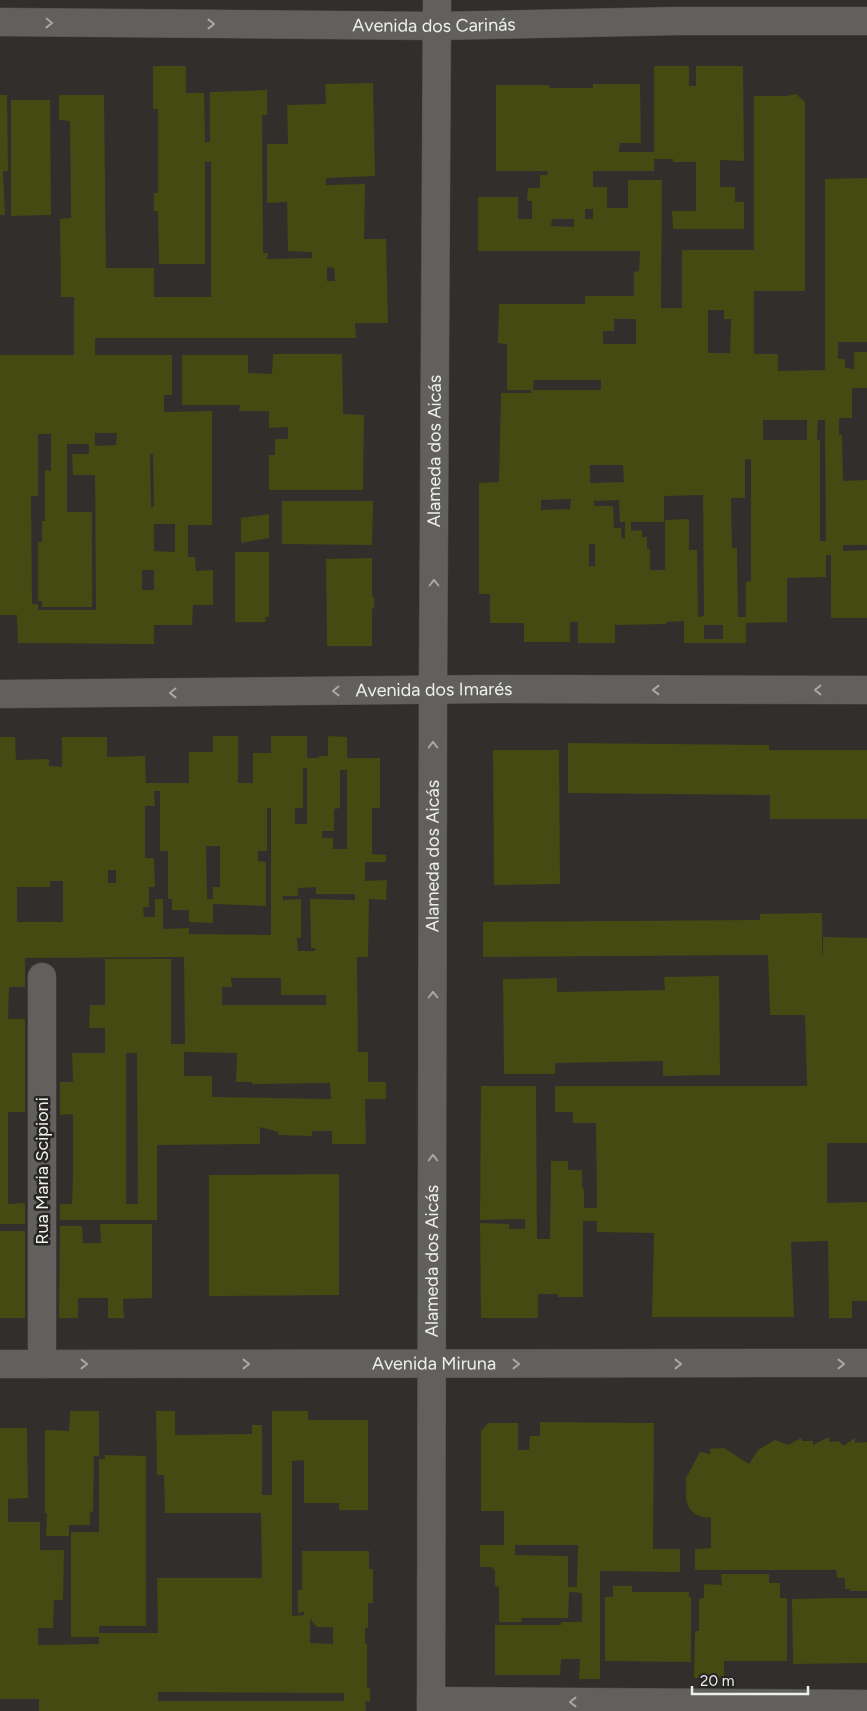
<svg xmlns="http://www.w3.org/2000/svg" width="867" height="1711" viewBox="0 0 867 1711" font-family="Figtree,sans-serif">
<style>
.building{fill:#454a12;fill-rule:evenodd}
.lines{fill:none;stroke-linecap:round;stroke-linejoin:round}
.minor-casing{stroke:#4b4b49;stroke-width:29}
.minor{stroke:#61605d;stroke-width:28}
.oneway{stroke:#a8a7a4}
.labels{text-anchor:middle;stroke-width:5;stroke-linejoin:round;paint-order:stroke}
.street-label{font-size:18px;fill:#eeeeec;stroke:#262523}
</style>
<rect width="100%" height="100%" fill="#302f2c"/>
<g class="building">
<path d="M153,66H186V93H204L205,142H210V92L267,90V115H262L263,253H268L267,259L312,258V252L288,251L287,202L267,203V144H288L287,105L326,104L325,84L373,83L375,176L326,178V185L365,184L364,239H386L388,323H355L356,338H95V355H172V395H164V412L212,411V525H188V557H195L196,571L213,570V605H193L192,625H154V644L18,643L17,615H0V355H74V297H61L60,219L71,218L70,121L59,120V95H104L106,268H154V297H211V162H205V264H159L158,211H154V193H158V109H153ZM327,267L334,268L335,281H327ZM95,433H117L116,445L95,446ZM38,434H51V471L45,470V521H42V542H38V601H42V607H92V512H67V444H89V454H72L73,475H95L96,610H38V604H32L31,496H38ZM150,454H153L154,507H151ZM154,524H175V552L154,551ZM142,570H154V590H142Z"/>
<path d="M654,66H689V86H696V66H743L744,161L720,160V187H735V202H744V229H673L672,211H696V162H673V159H654V171H593V187H607V208H628V180H662L661,308H682V250H754V96H787L796,94L805,102V289L804,291H754V354H778V371L825,370V179L867,178V342H838V359H845V368L854,369V352H867V388H852V418H839V435H842L843,481L867,480V545H843V551L867,550V618H831V555H826V577L787,578V622L746,623V643H684V621L666,622V624L615,625V643H578V622H570V642H524V623H490V594H479V483L499,482L501,393H531V390H507V344L498,343L499,304H585V296H634V272L639,271L640,251H478V197H518V219H532V201H527L528,188H540V175H547L548,171H496V85H549L550,88H593V84H640L641,143H620L619,152H654ZM585,209H593V219H585ZM552,219H574V227L551,226ZM708,310H724V319H731L730,353H708ZM614,319H636V344H603V331H614ZM534,380H601V390H533ZM763,420H807V440H763ZM818,420H825L826,541H820V440H817ZM751,459V581L746,582V617H738L737,548H732L731,498H745V460ZM590,465H623L624,482L590,483ZM703,495L704,616L698,617L697,550H689V519L665,520V570H650V549H647V537H642V530L631,531V522H664V496ZM571,499L570,509L541,510V500ZM619,500L620,522H625V538L622,539L621,528H614L613,506H594V501ZM589,544H595V566H589ZM704,625H723V639H704Z"/>
<path d="M0,95H7L8,171H3L5,215H0Z"/>
<path d="M11,100H50L51,215L11,216Z"/>
<path d="M273,354H342L343,414L364,415L363,490H269V455H275V439H288V427L269,428V411H239L240,405H182V355H248V373L272,374Z"/>
<path d="M282,501H373L372,545L282,544Z"/>
<path d="M269,514V538L241,543V518Z"/>
<path d="M235,552H269V617H265L266,622H235Z"/>
<path d="M372,558V597H374V609L372,608V646H327L326,559Z"/>
<path d="M213,736H238V783H253V753H271V736H307V758H319V756H328V736L347,737V758H380V808H372V854L386,855V862H365V881L387,880L386,900L369,899L368,957H357L358,1052H368V1082H386V1099H365L366,1144H332V1131H312V1136L278,1135L279,1132L260,1127V1144L157,1145V1220H60V1204H72L73,1174V1114L60,1115V1082H73L72,1053H105V1028H89L90,1005H105V959H171V1044H185L184,957L25,958V987H9L8,1019H25V1112H8V1204L25,1203V1224H0V737H15L16,760L49,759V766L62,767V737H107V757L145,756L146,783H189V752H213ZM303,768H307V824H295V808H303ZM340,770H347V849H333V838H322V831H334V809L340,808ZM154,791H160V851H168V899H172V910H189V922L213,923V904L266,906V862L258,861V851H267V808H271V935L189,934V928L163,929V899H155V917H144L143,907H149V887H155L154,858H145V806H155ZM206,846H220V887H213V899H207ZM108,870H116V883H108ZM50,881H63V922H17V887H50ZM316,887V894H355V900L310,899L311,948H315V951H298L297,938H301V899L283,900V896H298V888ZM231,978H281V995H326V1005H222V987H232ZM184,1052L237,1053L236,1082H252V1084L330,1083L331,1099L212,1097V1076H184ZM126,1053H137L138,1204H126Z"/>
<path d="M568,743L769,745V750H867V819H770V795L568,793Z"/>
<path d="M493,750H559L560,884L494,885Z"/>
<path d="M822,913V955H823V937L867,938V1143H827V1203L867,1202V1301H852V1318H829L828,1241L791,1242L794,1317H652L654,1233L597,1232V1221H583V1297H558V1294H538V1318H481L480,1223L509,1224V1229H525V1219L480,1220L481,1086H536L537,1239H550L551,1161H568V1170H582V1188L584,1189V1208H597L596,1123H573V1112H555V1086H807L805,1015H770L768,955L483,957V922L760,920V914Z"/>
<path d="M719,976L720,1075L663,1076V1061L555,1063V1074H504L503,979L557,978V992L665,990L664,977Z"/>
<path d="M339,1174V1295L209,1296V1175Z"/>
<path d="M100,1224H152V1298L123,1299L124,1318H108V1298H78V1318H59L60,1226H82L83,1243H101Z"/>
<rect x="0" y="1231" width="25" height="87"/>
<path d="M70,1411H99V1456H94L93,1512L90,1511V1525H69V1536H46L47,1513H45V1430L69,1431Z"/>
<path d="M156,1411H175V1435L252,1434V1425H262V1495H272V1411H308V1420H368V1510H339V1503H304V1460L292,1461V1616L304,1615V1612L298,1613V1590H302V1551H369V1569H373V1603H368V1628H365V1644H367V1688H370V1702L365,1701L366,1711H39V1699H0V1428H27L28,1498L8,1499V1522H40V1550H64L63,1600H54L53,1628H38V1645L99,1644V1637H71V1532H99V1459H105V1455L146,1456V1626H99V1633H158L157,1578H262L261,1513H165L164,1475H157ZM310,1619L317,1627H333V1644L310,1643ZM158,1692L344,1693V1701H158Z"/>
<path d="M540,1422L654,1423L653,1549H680V1572L600,1571V1679H579L580,1659H561L560,1675H495V1625H561V1622H582V1593L569,1592L568,1618H521L522,1622H499V1587L495,1586V1571L492,1567H480V1545H504V1511H481V1431L488,1423H518V1450H529L530,1436H540ZM515,1545H578L577,1587H568V1556L515,1555Z"/>
<path d="M829,1437V1442L839,1441L843,1446L855,1438V1443L867,1442V1591H850V1589H845V1578H837L836,1570H695V1549L711,1548V1518L702,1517L695,1514L689,1508L686,1499V1478L700,1452L710,1454L711,1451L709,1449L724,1448L749,1464L758,1450L775,1440L788,1445L801,1438L802,1441H813V1445Z"/>
<path d="M721,1574H769V1583H780V1598H787V1661H724V1678H694L695,1631H699V1599L704,1598V1584L722,1585Z"/>
<path d="M613,1586H632V1592H689V1598L691,1597V1662L605,1661V1597H613Z"/>
<path d="M837,1598H867V1663L793,1664L792,1599Z"/>
</g>
<g class="lines">
<g class="minor-casing">
<g id="minor">
<path id="s1" d="M0,22L438,26L679,21H867"/>
<path id="s2" d="M0,694L493,689L867,690"/>
<path id="s3" d="M0,1364L867,1363"/>
<path d="M42,1364V977"/>
<path d="M431,1701L867,1704"/>
<path id="s4" d="M431,1711L433,690L437,0"/>
</g>
</g>
<use href="#minor" class="minor"/>
</g>
<defs><path id="oneway-chevron" d="M-2-3.5L2.5 0L-2 3.5" fill="none" stroke-width="1.6" stroke-linecap="round" stroke-linejoin="round" transform="scale(1.25)"/></defs>
<g class="oneway">
<use href="#oneway-chevron" transform="translate(49 23) rotate(1)"/>
<use href="#oneway-chevron" transform="translate(211 24)"/>
<use href="#oneway-chevron" transform="translate(434 583) rotate(-90)"/>
<use href="#oneway-chevron" transform="translate(656 690) rotate(180)"/>
<use href="#oneway-chevron" transform="translate(818 690) rotate(180)"/>
<use href="#oneway-chevron" transform="translate(336 691) rotate(179)"/>
<use href="#oneway-chevron" transform="translate(173 693) rotate(179)"/>
<use href="#oneway-chevron" transform="translate(433 745) rotate(-90)"/>
<use href="#oneway-chevron" transform="translate(433 995) rotate(-90)"/>
<use href="#oneway-chevron" transform="translate(433 1158) rotate(-90)"/>
<use href="#oneway-chevron" transform="translate(84 1364)"/>
<use href="#oneway-chevron" transform="translate(246 1364)"/>
<use href="#oneway-chevron" transform="translate(516 1364)"/>
<use href="#oneway-chevron" transform="translate(678 1364)"/>
<use href="#oneway-chevron" transform="translate(841 1364)"/>
<use href="#oneway-chevron" transform="translate(573 1702) rotate(-180)"/>
</g>
<g class="labels">
<g class="street-label">
<text dy="6" stroke="none"><textPath href="#s1" startOffset="434">Avenida dos Carinás</textPath></text>
<text dy="6" stroke="none"><textPath href="#s4" startOffset="1260">Alameda dos Aicás</textPath></text>
<text dy="6" stroke="none"><textPath href="#s2" startOffset="434">Avenida dos Imarés</textPath></text>
<text dy="6" stroke="none"><textPath href="#s4" startOffset="855">Alameda dos Aicás</textPath></text>
<text transform="translate(42 1171) rotate(-90)" y="6">Rua Maria Scipioni</text>
<text dy="6" stroke="none"><textPath href="#s4" startOffset="450">Alameda dos Aicás</textPath></text>
<text dy="6" stroke="none"><textPath href="#s3" startOffset="434">Avenida Miruna</textPath></text>
</g>
</g>
<path d="M692 1686v8h116v-8" fill="none" stroke="#eeeeec" stroke-width="2.5"/>
<text x="700" y="1686" font-size="15" fill="#eeeeec" stroke="#262523" stroke-width="4" paint-order="stroke">20 m</text>
</svg>
